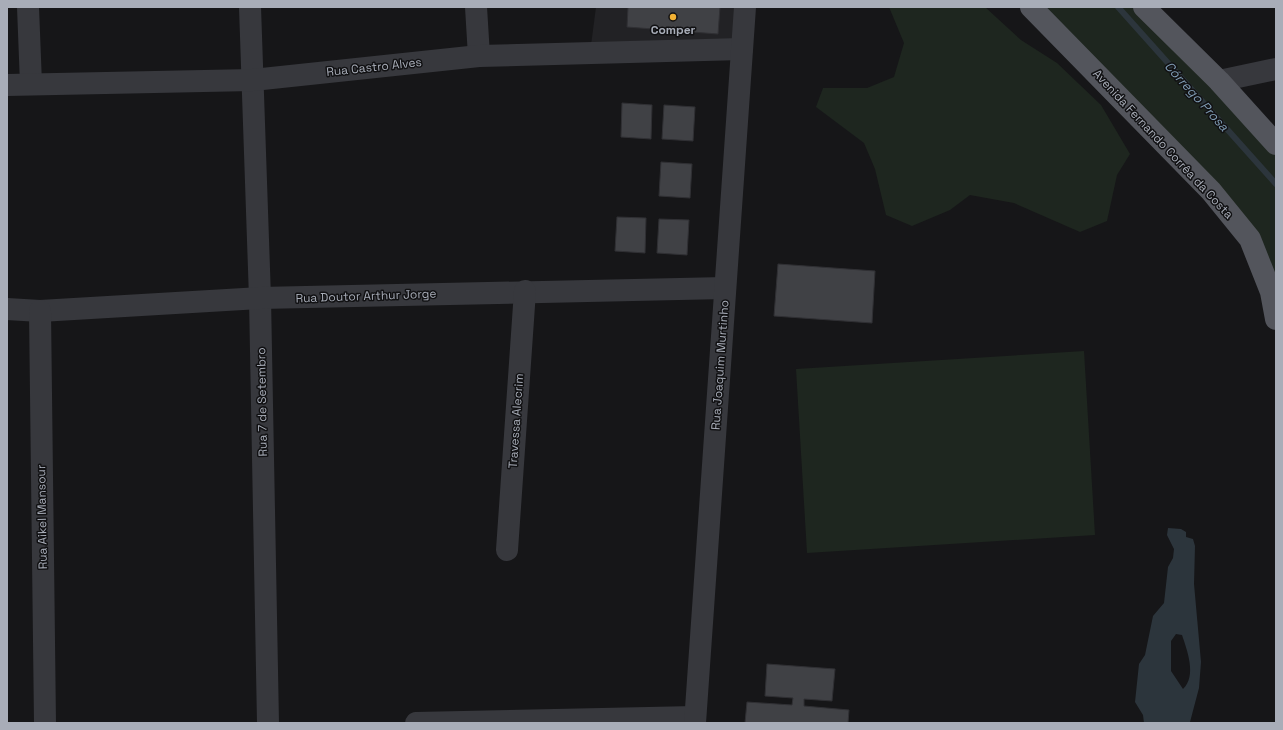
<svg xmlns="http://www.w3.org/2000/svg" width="1283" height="730" viewBox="0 0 1283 730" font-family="'Space Grotesk',sans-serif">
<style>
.built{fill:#222225}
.green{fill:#1e261f}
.water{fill:#2c353c;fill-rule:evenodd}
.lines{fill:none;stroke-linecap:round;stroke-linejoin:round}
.stream{stroke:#2c353c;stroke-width:6}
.building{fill:#404145;stroke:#303034}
.minor{stroke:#37383d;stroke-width:22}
.tertiary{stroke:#37383d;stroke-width:22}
.primary{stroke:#53555c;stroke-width:22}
.poi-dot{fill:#f2b134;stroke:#111113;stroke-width:1.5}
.labels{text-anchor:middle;stroke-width:3;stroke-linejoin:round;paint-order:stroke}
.poi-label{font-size:12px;font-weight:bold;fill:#a8adb8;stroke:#111113}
.street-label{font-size:12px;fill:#a8adb8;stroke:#111113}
.water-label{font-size:13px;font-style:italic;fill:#7f9bb3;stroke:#111113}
</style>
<rect width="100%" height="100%" fill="#161618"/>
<path class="built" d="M596,7H745L742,49L590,53Z"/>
<g class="green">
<path d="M889,7H985L1021,40L1057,63L1101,105L1130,154L1117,175L1107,221L1080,232L1014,203L970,195L950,210L912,226L886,215L875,169L864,143L816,107L823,88H867L894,77L904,43Z"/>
<path d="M1031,7H1144L1276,144V319L1250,239Z"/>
<path d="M1084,351L1095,535L807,553L796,369Z"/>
</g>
<path class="water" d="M1168,528L1181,529L1186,532V537L1193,539L1195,546L1194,584L1201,662L1199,688L1190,722L1187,723H1144L1143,715L1135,702L1139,664L1145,655L1153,616L1164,603L1168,567L1173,558L1174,549L1167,535ZM1176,634L1182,635C1187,650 1197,676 1183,689L1171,671V641Z"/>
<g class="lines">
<path class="stream" d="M1118,7L1276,184"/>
</g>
<g class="building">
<path d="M628,7H720L718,34L627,27Z"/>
<path d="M622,103L652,105L651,139L621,137Z"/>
<path d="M664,105L695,107L693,141L662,139Z"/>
<path d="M661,162L692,164L690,198L659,196Z"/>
<path d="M617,217L646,218L645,253L615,251Z"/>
<path d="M659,219L689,220L687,255L657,253Z"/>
<path d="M778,264L875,271L872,323L774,316Z"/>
<path d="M767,664L835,669L832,701L804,699V706L849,710L848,723H745L747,702L792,705L793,698L765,696Z"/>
</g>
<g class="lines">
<g class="minor">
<path d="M28,7L31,84"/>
<path d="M250,7L260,298L268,723"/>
<path d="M476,7L479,56"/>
<path d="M1219,81L1276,69"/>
<path d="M7,85L253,80L479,56L742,49"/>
<path d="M7,309L40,311L260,298L725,288"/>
<path d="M40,311L45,723"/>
<path d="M507,550L525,291"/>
<path d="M416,723L695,717"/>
</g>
<path class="tertiary" d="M695,723L745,7"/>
<g class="primary">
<path d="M1031,7L1211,191L1250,239L1271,292L1276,319"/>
<path d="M1144,7L1219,81L1276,144"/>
</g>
</g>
<circle class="poi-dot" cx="673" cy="17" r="4"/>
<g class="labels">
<g class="poi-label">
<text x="673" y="34">Comper</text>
</g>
<g class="street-label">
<text transform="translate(374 67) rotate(-6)" y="4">Rua Castro Alves</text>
<text transform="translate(1163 144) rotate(47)" y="4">Avenida Fernando Corrêa da Costa</text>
<text transform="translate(366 296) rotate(-2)" y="4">Rua Doutor Arthur Jorge</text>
<text transform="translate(720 365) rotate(-86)" y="4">Rua Joaquim Murtinho</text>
<text transform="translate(262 402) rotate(-91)" y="4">Rua 7 de Setembro</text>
<text transform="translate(516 421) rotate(-86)" y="4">Travessa Alecrim</text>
<text transform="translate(42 517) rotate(-91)" y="4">Rua Aikel Mansour</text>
</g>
<g class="water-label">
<text transform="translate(1197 96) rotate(48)" y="5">Córrego Prosa</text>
</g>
</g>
<rect width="1283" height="730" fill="none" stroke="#a8adb8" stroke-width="16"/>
</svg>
